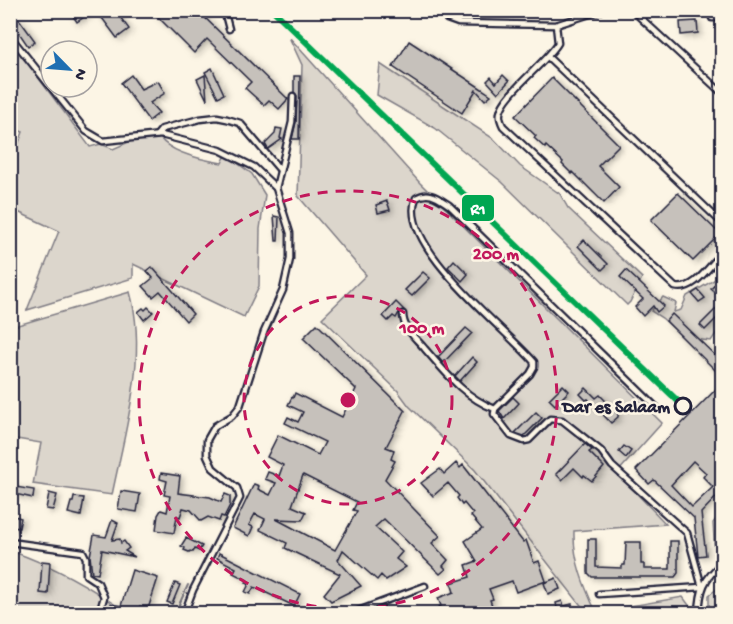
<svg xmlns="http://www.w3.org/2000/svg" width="733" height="624" viewBox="0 0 733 624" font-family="'Gochi Hand',sans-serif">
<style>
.green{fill:#dcd6cc;stroke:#7f7c84;stroke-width:1.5}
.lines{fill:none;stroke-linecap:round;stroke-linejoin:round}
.stream{stroke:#78757e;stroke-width:2}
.building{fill:#c6c1bb;stroke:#22223b;stroke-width:1.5;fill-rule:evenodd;filter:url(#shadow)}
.service-casing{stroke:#22223b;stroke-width:9}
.service{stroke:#fcf5e5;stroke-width:4.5}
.rail-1-casing{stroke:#fcf5e5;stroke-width:10}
.rail-1{stroke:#00a651;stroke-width:6}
.ring{fill:none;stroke:#c2185b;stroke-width:3;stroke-dasharray:10 8}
.stop-dot{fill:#fcf5e5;stroke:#22223b;stroke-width:3}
.labels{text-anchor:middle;stroke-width:5;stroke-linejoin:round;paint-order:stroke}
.stop-label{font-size:18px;font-weight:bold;fill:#22223b;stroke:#fcf5e5;text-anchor:end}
.centre{fill:#c2185b;stroke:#fcf5e5;stroke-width:3}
.ring-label{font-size:18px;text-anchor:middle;font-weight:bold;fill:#c2185b;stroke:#fcf5e5;stroke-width:5;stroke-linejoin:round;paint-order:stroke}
.line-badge{stroke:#fcf5e5;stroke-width:2}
.badge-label{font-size:16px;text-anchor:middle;font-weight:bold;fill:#fff}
</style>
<defs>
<filter id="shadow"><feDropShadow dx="3" dy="2" stdDeviation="3" flood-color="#0004"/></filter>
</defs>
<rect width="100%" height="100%" fill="#fcf5e5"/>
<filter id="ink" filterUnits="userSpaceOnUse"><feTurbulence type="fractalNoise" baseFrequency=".0167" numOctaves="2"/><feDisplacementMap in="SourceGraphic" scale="12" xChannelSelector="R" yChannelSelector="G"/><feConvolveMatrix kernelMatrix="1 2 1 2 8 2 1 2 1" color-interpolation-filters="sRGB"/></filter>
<g filter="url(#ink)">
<g class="green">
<path d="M289,37L420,183L662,423L617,473L666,524L574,531C573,560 584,586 596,612L683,597L694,612L587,613L475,470L409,406L398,391L322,318L366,275L298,196L302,65Z"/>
<path d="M11,41L90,147L101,144L113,149L131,141L160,138C171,153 204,160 222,163L225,157H229L252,174L265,195L260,229L259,286L244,317L133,264V278L27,310L59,231L20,213L11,206V163L23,132L14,129L11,138Z"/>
<path d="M380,64L494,139L520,166L560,194L568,208L642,278L630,302L627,305L502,182L435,128L377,95Z"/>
<path d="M722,275V325L711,341L684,338L662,318L651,311L663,297L676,303L674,312L681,310L687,296Z"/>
<path d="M130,292C148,356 125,431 112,495L33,484L41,443L11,438V327Z"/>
<path d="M722,512V548L715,555L713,523Z"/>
<path d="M11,551C51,565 92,587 126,613L11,614Z"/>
<path d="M722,585V608H709V595Z"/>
</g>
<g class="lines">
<path class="stream" d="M174,608L178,607L188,585"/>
</g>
<g class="building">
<path d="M69,10H94L77,22Z"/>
<path d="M96,10H115L129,29L117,38Z"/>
<path d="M151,10H197L288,99L279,109L269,100L264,105L245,88L251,82L207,39L194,53Z"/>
<path d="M19,19L35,41L28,46L13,24Z"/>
<path d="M697,21L698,33L681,35L680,22Z"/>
<path d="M409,41L479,87L491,95L485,100L476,90L462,113L393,67Z"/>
<path d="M212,68L224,94L218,97L205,72Z"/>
<path d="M131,75L141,89L158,81L165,93L150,103L159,113L149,121L121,83Z"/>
<path d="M205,75L207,100L197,79Z"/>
<path d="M503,75L509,81L498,93L487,81L491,77L496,83Z"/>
<path d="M294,76H300L299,139H292L296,122L297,96L294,92Z"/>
<path d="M552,78L619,145L598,166L619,187L604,203L573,172L572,174L562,164L563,162L546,146L545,148L534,138L536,136L515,116Z"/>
<path d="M276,128L282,129L280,138L282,139L268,149L265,144L275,134Z"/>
<path d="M678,193L720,234L693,261L651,220Z"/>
<path d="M387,201L390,210L378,213L376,205Z"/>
<path d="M274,216L279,217L278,241H276Z"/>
<path d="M584,240L608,264L602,270L578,246Z"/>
<path d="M454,260L468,274L462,281L448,267Z"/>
<path d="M152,267L193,314L186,321L160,291L153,297L143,286L153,278L147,271Z"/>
<path d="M626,270L662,304L664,306L657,312L653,306L643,316L635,307L643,299L620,277Z"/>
<path d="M423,272L430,278L412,296L405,290Z"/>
<path d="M718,281L723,285V300L711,289Z"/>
<path d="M698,290L705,298L699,302L692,294Z"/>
<path d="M396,302L404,310L400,311L396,318L393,316L388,321L383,316Z"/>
<path d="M723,302V312L705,330L700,325Z"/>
<path d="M148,307L153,312L144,320L138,312L143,308L145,310Z"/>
<path d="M672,314L723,363L716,371L666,321Z"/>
<path d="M317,324L405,411L386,447L394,450L391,459L395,461L385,479L440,536L432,543L448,560L443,566L446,569L440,574L384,519L375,527L402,552L396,559L406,567L386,580L381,575L377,580L343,550L338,560L361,586L331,601L324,594L340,574L285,548L287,543L260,530L265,519L255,514L249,525L253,527L249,536L233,528L254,484L259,486L258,489L270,495L276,483L265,479L268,472L279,476L283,465L267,457L278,435L318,455L325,442L285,423L288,417L298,422L303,412L288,405L292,397L293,398L295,393L342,417L356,389L303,338ZM303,475L357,502L353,510L357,511L335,550L276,519L302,520L306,512L292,506Z"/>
<path d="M466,328L472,333L443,363L438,357Z"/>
<path d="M472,357L477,362L460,381L455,376Z"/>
<path d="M723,382V490L701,513L706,555L698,556L694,518L654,480L649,484L636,470ZM693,461L706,473L703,477L713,487L692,507L671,485Z"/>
<path d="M563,385L569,391L555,405L549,399Z"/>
<path d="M586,388L596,398L600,395L618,414V417L611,423L588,399L586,400L580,394Z"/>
<path d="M513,397L519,403L504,419L499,411Z"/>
<path d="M536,412L542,418L524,436L515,433Z"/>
<path d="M585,444L592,450L589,452L604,467L592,481L584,475L583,477L574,468L562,480L556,474Z"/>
<path d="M624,446L631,451L626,458L619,452Z"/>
<path d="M456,463L460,468L463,465L523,542L526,540L534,563L539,561L546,581L516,592L512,581L489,589L493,599L490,600L495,614H441L439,607L441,606L438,598L454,592L451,583L470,577L466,565L477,561L465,541L482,529L471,516L473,514L464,503L462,505L457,498L459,496L448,483L433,496L421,483L440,469L444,474Z"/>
<path d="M161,473L180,476L178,493L210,497L221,502L225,494L230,496V505L224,517L221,516L219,521L208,517L201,521L191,510L183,508L180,517L177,516L174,533L156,530L158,515L161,510L167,512L170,496L164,495L167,481L160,479Z"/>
<path d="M10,486L34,490L33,498L10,493Z"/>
<path d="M121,491L140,494L137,512L118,509Z"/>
<path d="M49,493L57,495L53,510L46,509Z"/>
<path d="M74,497L84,498L81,516L68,513L71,502H73Z"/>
<path d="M14,516L21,518L19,528L12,527Z"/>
<path d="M112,520L118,523L112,540L120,539L121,543L124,541L129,548L125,551L135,557L102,550L98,574L92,573L90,556L94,535L106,537Z"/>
<path d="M186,538L202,546L199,551L195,549L193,552L190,551L189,552L184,550L185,548L181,546Z"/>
<path d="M588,539H596V567L622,568V565H625L626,542H641V564H644V569H670V541H678V573L675,577H592L588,573Z"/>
<path d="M219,553L300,594L294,606L254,587L250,594L245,592L249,584L246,583L247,580L233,573L236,568L217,558Z"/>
<path d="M42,561L50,562L48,594L40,593Z"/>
<path d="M132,570L158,578L148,609L140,606L137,614H109L111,604L121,606Z"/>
<path d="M556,578L560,589L548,594L544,583Z"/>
<path d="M175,583L180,585L172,604L167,602Z"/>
<path d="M562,601L564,606L572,604L575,614H558L556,603Z"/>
</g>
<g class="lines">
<g class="service-casing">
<g id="service">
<path d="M224,10L229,29"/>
<path d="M440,10L447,19L458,23L556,25L602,10"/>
<path d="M632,10L722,93"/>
<path d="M712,18H722"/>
<path d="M556,25L558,43C547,62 503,94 500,113C499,118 501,122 503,126L675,287C694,292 710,265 722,253"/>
<path d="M10,36L86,131L103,141L161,135L220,150L254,167L276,188L290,233V259L283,290L264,332L240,406L232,416L215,426L207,440V455L213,468L237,488L240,498L193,590L184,614"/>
<path d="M548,57L722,223"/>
<path d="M157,135L162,129L200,119L217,117L227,119L240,123L280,170"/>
<path d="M276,188L292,122L293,96"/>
<path d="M403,314C403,329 416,338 425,349C445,372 465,398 495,409"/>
<path d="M10,542L83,552L86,558V575L98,583L104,597L99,614"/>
<path d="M10,559L12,541"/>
<path d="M599,594L702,587L687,533L612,466L601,451L562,420L550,419L529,440L524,441L511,436L494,414L495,409L530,374L534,367V362C506,329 396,244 416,198C429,190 438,198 449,205L659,410"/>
<path d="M350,614L425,586"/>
<path d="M683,614L722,612"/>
<path d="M699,614C700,589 704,579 722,563"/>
</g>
</g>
<use href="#service" class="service"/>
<g class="rail-1-casing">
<path id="rail-1" d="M273,10L683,406"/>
</g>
<use href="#rail-1" class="rail-1"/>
</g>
</g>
<g class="ring">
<circle cx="348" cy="400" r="104"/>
<circle cx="348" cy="400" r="209"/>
</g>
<circle class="stop-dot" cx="683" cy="406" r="8"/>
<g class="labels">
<g class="stop-label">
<text x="670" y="412">Dar es Salaam</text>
</g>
</g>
<circle cx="348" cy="400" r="9" class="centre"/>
<g class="ring-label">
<text x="496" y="259">200 m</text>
<text x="422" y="333">100 m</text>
</g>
<rect class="line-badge" x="461" y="194" width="34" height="28" rx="6" fill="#00a651"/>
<g class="badge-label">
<text x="478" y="214">R1</text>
</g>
<rect width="733" height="624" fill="none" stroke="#fcf5e5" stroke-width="36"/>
<rect x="18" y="18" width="697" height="588" fill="none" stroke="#22223b" stroke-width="2" filter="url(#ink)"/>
<g transform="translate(69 69) rotate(115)"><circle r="28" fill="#fcf5e5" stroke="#a5a1a1" stroke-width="1.5"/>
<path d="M0-4.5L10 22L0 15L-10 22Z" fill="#1f6fb2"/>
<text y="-9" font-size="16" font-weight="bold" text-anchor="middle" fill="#22223b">N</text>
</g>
</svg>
